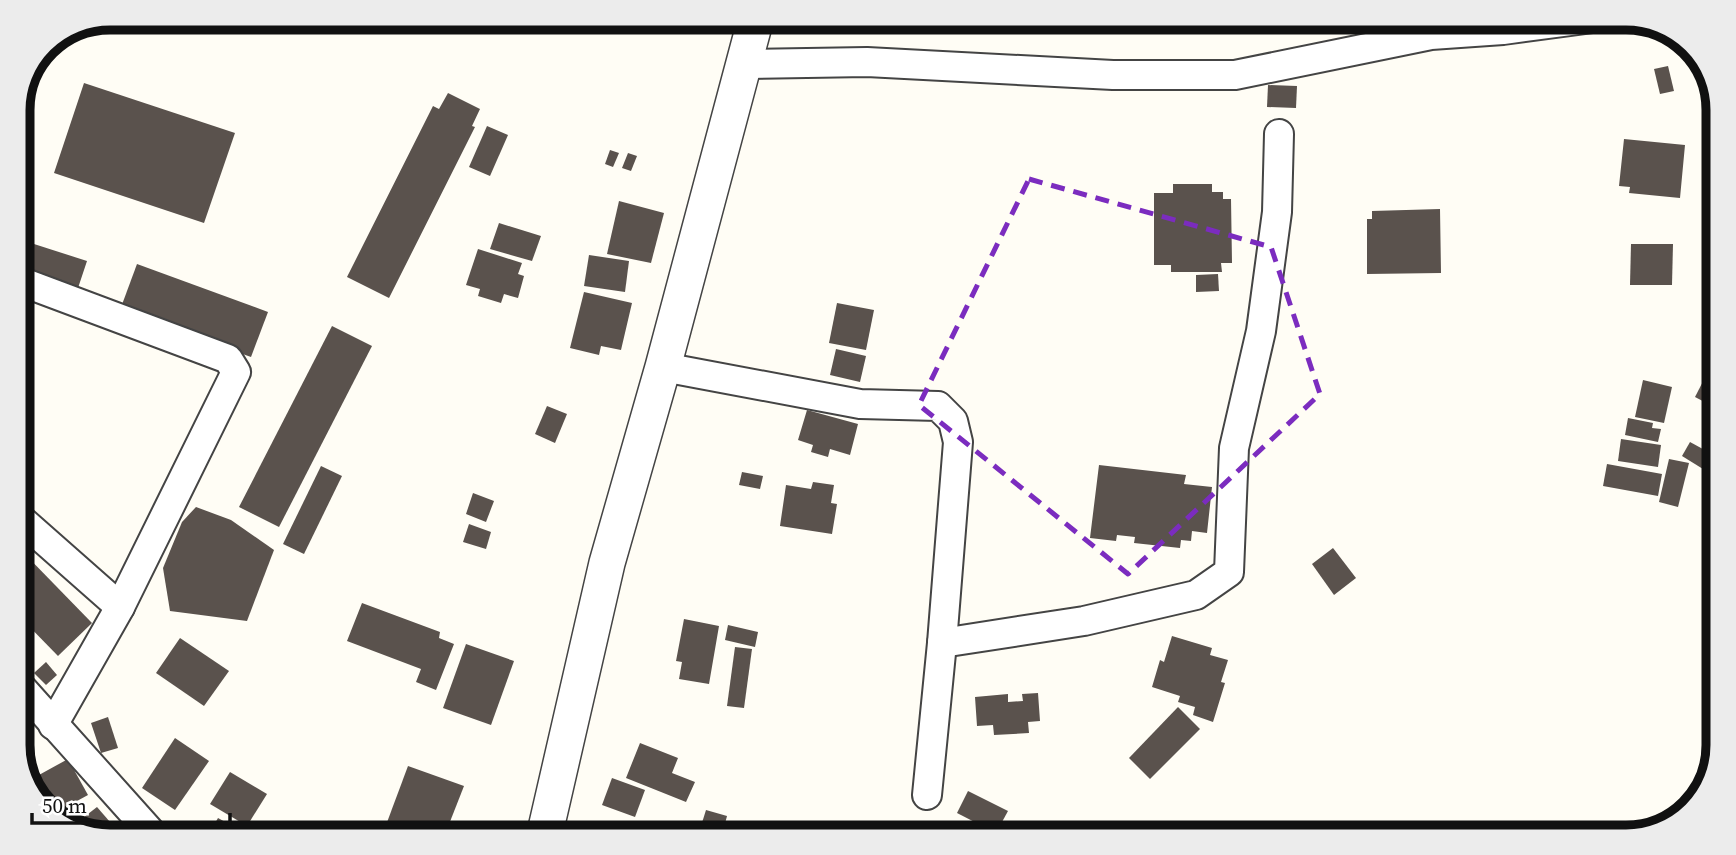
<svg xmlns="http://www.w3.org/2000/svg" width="1736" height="855" viewBox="0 0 1736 855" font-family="'Source Serif 4',serif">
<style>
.building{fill:#5a524d}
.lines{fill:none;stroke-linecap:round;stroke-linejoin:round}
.minor-casing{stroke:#444;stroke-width:32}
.tertiary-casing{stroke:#444;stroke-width:38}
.minor{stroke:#fff;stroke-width:28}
.tertiary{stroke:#fff;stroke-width:35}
.marked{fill:none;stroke:#7b2cbf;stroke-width:5;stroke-dasharray:14 9;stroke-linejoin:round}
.rim{fill:none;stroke:#111;stroke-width:9}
</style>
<rect width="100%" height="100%" fill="#fffdf5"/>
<g class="building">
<path d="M1668,66L1674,91L1660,94L1654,69Z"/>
<path d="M84,83L235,133L204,223L54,173Z"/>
<path d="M1268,85L1297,86L1296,108L1267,107Z"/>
<path d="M25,89L19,125H18V104Z"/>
<path d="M448,93L480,109L472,126L475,127L389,298L347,277L433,106L439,109Z"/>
<path d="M487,126L508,135L490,176L469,167Z"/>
<path d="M1624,139L1685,145L1680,198L1629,193L1630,187L1619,186Z"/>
<path d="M610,150L619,153L613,167L605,164Z"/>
<path d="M628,153L637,156L631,171L622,168Z"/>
<path d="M1173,184H1212V192H1223V199H1231L1232,263H1221L1222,272H1171V265H1154V193H1173Z"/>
<path d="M619,201L664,213L651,263L607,254Z"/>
<path d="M1440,209L1441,273L1367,274V219H1372V211Z"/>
<path d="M499,223L541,236L532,261L490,249Z"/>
<path d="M34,244L87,261L75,297L22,280Z"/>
<path d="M1631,244H1673L1672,285H1630Z"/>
<path d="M478,249L522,263L518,274L524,276L518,298L504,294L501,303L478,296L480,289L466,285Z"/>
<path d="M589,255L629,261L625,292L584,286Z"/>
<path d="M137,264L268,312L251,357L120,310Z"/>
<path d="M1218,274L1219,291L1196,292V275Z"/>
<path d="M584,292L632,303L621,350L601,346L599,355L570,348Z"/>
<path d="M837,303L874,310L866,350L829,343Z"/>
<path d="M332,326L372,346L279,527L239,507Z"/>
<path d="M836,349L866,356L860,382L830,375Z"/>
<path d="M1716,356L1718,357V409L1695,397Z"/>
<path d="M1643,380L1672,387L1664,423L1635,417Z"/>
<path d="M547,406L567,414L555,443L535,434Z"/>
<path d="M807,410L858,424L850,455L830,449L828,457L811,452L813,445L798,440Z"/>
<path d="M1628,418L1653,423L1652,428L1661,429L1658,442L1625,435Z"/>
<path d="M1621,439L1661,445L1658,467L1618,461Z"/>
<path d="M1690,442L1712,454L1703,469L1682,456Z"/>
<path d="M1669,459L1689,463L1678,507L1659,502Z"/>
<path d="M1607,464L1662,474L1658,496L1603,486Z"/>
<path d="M1099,465L1186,475L1184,484L1212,487L1207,533L1192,531L1191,541L1181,540L1180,548L1134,543L1135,537L1117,535L1116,541L1090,538Z"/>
<path d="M321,466L342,476L304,554L283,544Z"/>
<path d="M742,472L763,476L760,489L739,485Z"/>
<path d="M813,482L834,485L831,503L837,504L832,534L780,526L786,485L811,489Z"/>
<path d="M473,493L494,501L486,522L466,514Z"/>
<path d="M196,507L231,520L274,550L247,621L170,611L163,568L182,522Z"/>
<path d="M469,524L491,532L486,549L463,542Z"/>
<path d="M18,547L92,623L58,656L18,615Z"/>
<path d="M1333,548L1356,578L1334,595L1312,564Z"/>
<path d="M362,603L440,632L439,638L454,644L436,690L416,682L421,669L347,641Z"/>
<path d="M684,619L719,626L709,684L679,679L682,662L676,661Z"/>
<path d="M728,625L758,632L755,647L725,640Z"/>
<path d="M1172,636L1212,648L1210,655L1228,660L1221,682L1225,683L1213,722L1193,715L1195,707L1178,702L1180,696L1152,687L1160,660L1164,662Z"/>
<path d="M180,638L229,671L204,706L156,673Z"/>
<path d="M466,644L514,661L491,725L443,708Z"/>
<path d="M735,647L752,649L744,708L727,706Z"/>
<path d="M46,662L57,675L46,685L34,673Z"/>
<path d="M1038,693L1040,721L1028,722L1029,733L994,735L993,725L977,726L975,697L1008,694V702L1023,701L1022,694Z"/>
<path d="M1178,707L1200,729L1150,779L1129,758Z"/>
<path d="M108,717L118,748L101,753L91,723Z"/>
<path d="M175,738L209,761L175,810L142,788Z"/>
<path d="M640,743L678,758L672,773L695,782L686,802L626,778Z"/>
<path d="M68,759L88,795L53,814L33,797L28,781Z"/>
<path d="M408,766L464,786L444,837H420L386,825Z"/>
<path d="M230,772L267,794L247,826L210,804Z"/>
<path d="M612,778L645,790L635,817L602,805Z"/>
<path d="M968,791L1008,811L996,833L957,813Z"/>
<path d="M97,807L123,837L109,838L70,828Z"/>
<path d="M706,810L727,816L722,835L700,829Z"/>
<path d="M218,818L249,835L248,837H207Z"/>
<path d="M897,829L926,837H895Z"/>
</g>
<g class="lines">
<g class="minor-casing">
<g id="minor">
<path d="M742,64L867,62L1113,75H1235L1431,35L1503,30L1593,18"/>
<path d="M18,287L25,283L228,359L236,372L120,607L53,725"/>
<path d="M663,367L860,404L938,406L953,421L958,442L942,643L927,795"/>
<path d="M18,517L120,607"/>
<path d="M942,643L1084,621L1196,595L1229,572L1234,448L1261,331L1277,212L1279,134"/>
<path d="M18,684L155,837"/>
</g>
</g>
<g class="tertiary-casing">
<path id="tertiary" d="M544,837L607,563L663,367L756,18"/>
</g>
<use href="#minor" class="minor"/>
<use href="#tertiary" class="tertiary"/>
</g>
<path class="marked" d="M1029,179L1271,247L1320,394L1128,574L919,405Z"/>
<path d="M0 0H1736V855H0ZM110 30H1626A80 80 0 0 1 1706 110V745A80 80 0 0 1 1626 825H110A80 80 0 0 1 30 745V110A80 80 0 0 1 110 30Z" fill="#ececec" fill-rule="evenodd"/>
<path class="rim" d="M110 30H1626A80 80 0 0 1 1706 110V745A80 80 0 0 1 1626 825H110A80 80 0 0 1 30 745V110A80 80 0 0 1 110 30Z"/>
<path d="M32 813v10h198v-10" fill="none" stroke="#111111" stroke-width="3.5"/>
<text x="42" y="813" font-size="21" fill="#111111" stroke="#ffffff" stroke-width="5" paint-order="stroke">50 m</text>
</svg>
